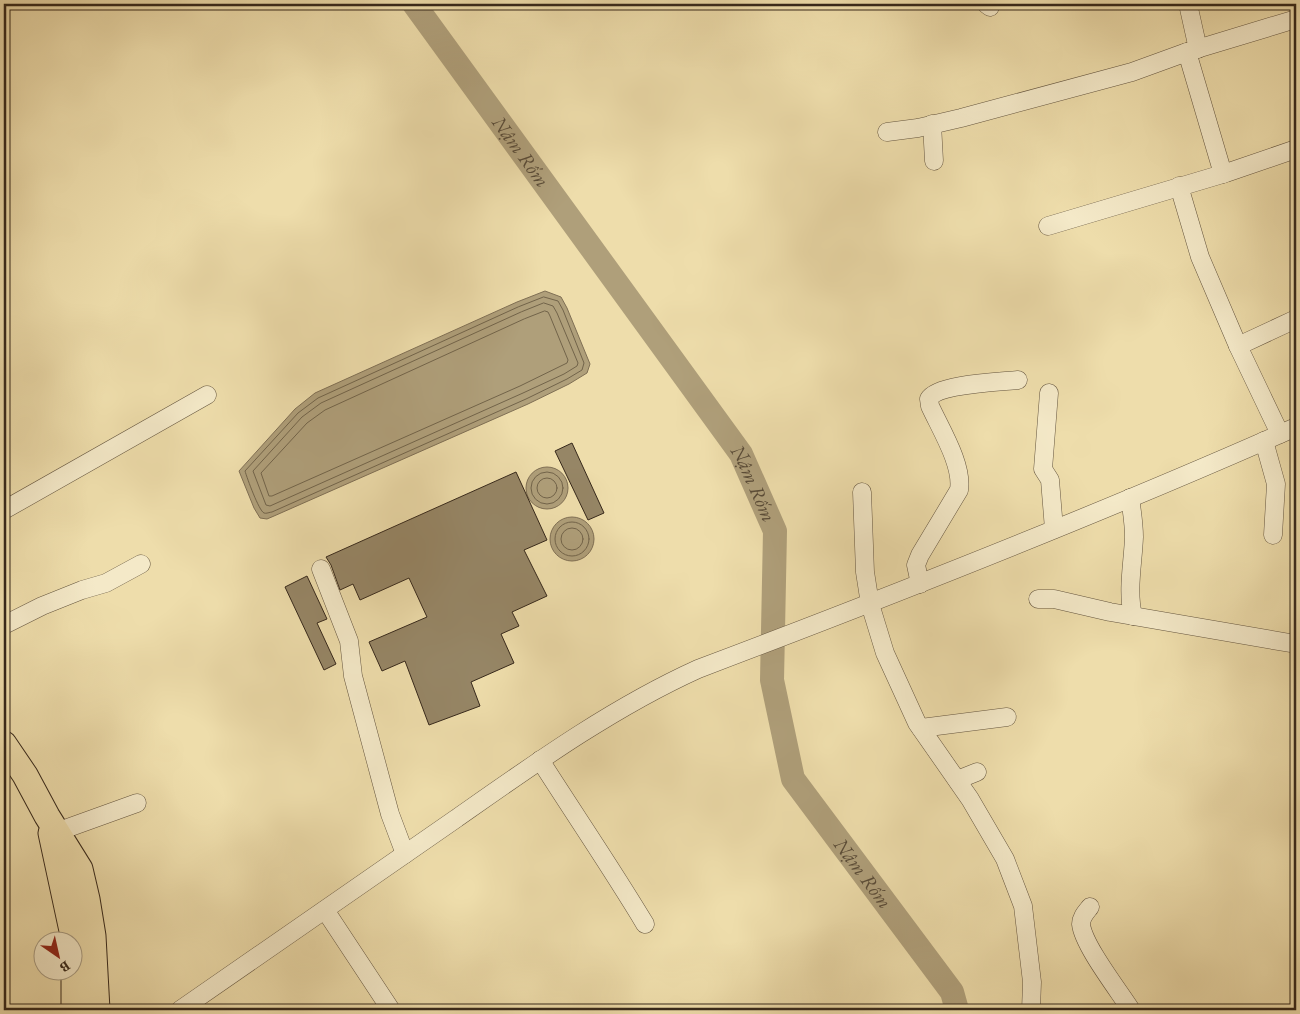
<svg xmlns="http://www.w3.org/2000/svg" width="1300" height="1014" viewBox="0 0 1300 1014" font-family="'EB Garamond',serif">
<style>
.water{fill:#af9f7a;stroke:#7f6f54}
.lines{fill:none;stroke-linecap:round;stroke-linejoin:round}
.shore{stroke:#72644a;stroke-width:1}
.river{stroke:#af9f7a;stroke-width:24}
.building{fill:#968666;stroke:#36281b}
.minor-casing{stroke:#64553f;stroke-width:19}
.highway-casing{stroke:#36281b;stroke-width:27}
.minor{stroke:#f4e9c8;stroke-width:18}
.highway{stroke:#eeddab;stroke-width:25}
.labels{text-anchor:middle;stroke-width:4.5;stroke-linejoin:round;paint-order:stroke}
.water-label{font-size:20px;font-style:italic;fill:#5a4c38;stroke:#f4e9c8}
</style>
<rect width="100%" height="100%" fill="#eeddab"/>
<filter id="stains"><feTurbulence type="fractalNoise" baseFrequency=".004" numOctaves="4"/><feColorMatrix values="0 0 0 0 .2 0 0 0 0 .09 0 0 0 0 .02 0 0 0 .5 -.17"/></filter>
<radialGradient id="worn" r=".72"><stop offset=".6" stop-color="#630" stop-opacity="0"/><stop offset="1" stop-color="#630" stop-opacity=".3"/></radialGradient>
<g class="water">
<path d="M545,291L561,297L567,308L590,364L587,373L569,384L528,404L274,516L267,519L260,518L254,508L239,471L295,409L315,393L517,302Z"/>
<circle cx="547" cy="488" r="21"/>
<circle cx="572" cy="539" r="22"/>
</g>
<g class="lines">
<g class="shore">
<path d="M544,297L558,301L563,310L584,363L582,370L567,379L526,399L272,512C270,512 266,514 264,513C259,511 247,478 245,471L298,413L318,398L518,307Z"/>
<path d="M544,303L553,306L557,313L578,363L577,366L564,374L523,393L270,506L266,505L253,471L302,417L321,403L521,312Z"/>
<path d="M545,311L548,312L550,316L568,360L567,363L520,386L272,496H269L261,473L307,423L325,410L524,319Z"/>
<circle cx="547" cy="488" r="16"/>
<circle cx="547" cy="488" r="10"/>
<circle cx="572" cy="539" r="17"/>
<circle cx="572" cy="539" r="11"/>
</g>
<path class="river" id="s1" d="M414,4L741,454L775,531L772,680L793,779L952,992L957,1010"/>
</g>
<g class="building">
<path d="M572,443L604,513L588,520L555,451Z"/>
<path d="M516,472L547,540L524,550L547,596L512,612L519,626L501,634L514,663L471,682L480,706L429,725L405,661L382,671L369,642L427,617L409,578L360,600L353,584L340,590L331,565L326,557Z"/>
<path d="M307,576L327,619L317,623L336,664L324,670L285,587Z"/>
</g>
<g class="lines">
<g class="minor-casing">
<g id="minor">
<path d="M986,4L990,7"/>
<path d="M1188,4L1198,49"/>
<path d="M1187,52L1223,174"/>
<path d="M932,124L934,161"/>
<path d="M887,132L918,128L961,118L1132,72L1187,52L1296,19"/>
<path d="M1179,186L1200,257L1238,346L1280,434"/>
<path d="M1048,226L1226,173L1296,149"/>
<path d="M1238,346L1296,319"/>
<path d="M1049,393L1043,469L1050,480L1054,529"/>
<path d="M1264,441L1276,484L1273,535"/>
<path d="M862,492L865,572L870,604L885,653L917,723L970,799L1005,859L1023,906L1032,982L1031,1010"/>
<path d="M1130,498C1132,511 1134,524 1134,537C1133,563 1127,590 1133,616"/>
<path d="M4,510L207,395"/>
<path d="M321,569L349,641L353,676L390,814L405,854"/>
<path d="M920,584L916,565L920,555L959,490C963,465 941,430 930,406L929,399C937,384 1000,382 1018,380"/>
<path d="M1038,599H1054L1110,612L1296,644"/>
<path d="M4,625L42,606L82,590L106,583L141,564"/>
<path d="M921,728L1007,717"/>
<path d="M540,760C575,815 612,869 645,924"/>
<path d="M957,780L977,772"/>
<path d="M51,834L137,803"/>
<path d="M1090,907C1086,912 1081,917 1081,924C1083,945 1119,991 1131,1010"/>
<path d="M325,910L391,1010"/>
<path d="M180,1010C273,946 365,882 457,818C534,764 612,708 698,669C899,593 1100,514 1296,427"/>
</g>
</g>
<g class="highway-casing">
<g id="highway">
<path d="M4,744L25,775L47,816L80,869L87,899L93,936L97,1010"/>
<path d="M51,833L74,940V1010"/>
</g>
</g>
<use href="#minor" class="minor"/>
<use href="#highway" class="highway"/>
</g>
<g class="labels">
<g class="water-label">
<text dy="7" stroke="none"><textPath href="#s1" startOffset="182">Nậm Rốm</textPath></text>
<text dy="7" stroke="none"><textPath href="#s1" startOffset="588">Nậm Rốm</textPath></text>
<text dy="7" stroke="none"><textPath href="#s1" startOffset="1008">Nậm Rốm</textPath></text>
</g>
</g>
<rect width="1300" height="1014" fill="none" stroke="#eeddab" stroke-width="20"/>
<rect x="5" y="5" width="1290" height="1004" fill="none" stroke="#36281b" stroke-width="2.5"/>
<rect x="10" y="10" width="1280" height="994" fill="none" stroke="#36281b"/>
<g transform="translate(58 956) rotate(146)"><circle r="24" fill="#f4e9c8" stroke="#a89c83"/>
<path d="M0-4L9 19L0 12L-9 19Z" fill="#8f2418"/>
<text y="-8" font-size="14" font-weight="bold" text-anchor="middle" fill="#36281b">B</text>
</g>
<rect width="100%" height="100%" filter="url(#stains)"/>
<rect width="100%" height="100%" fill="url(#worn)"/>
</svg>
